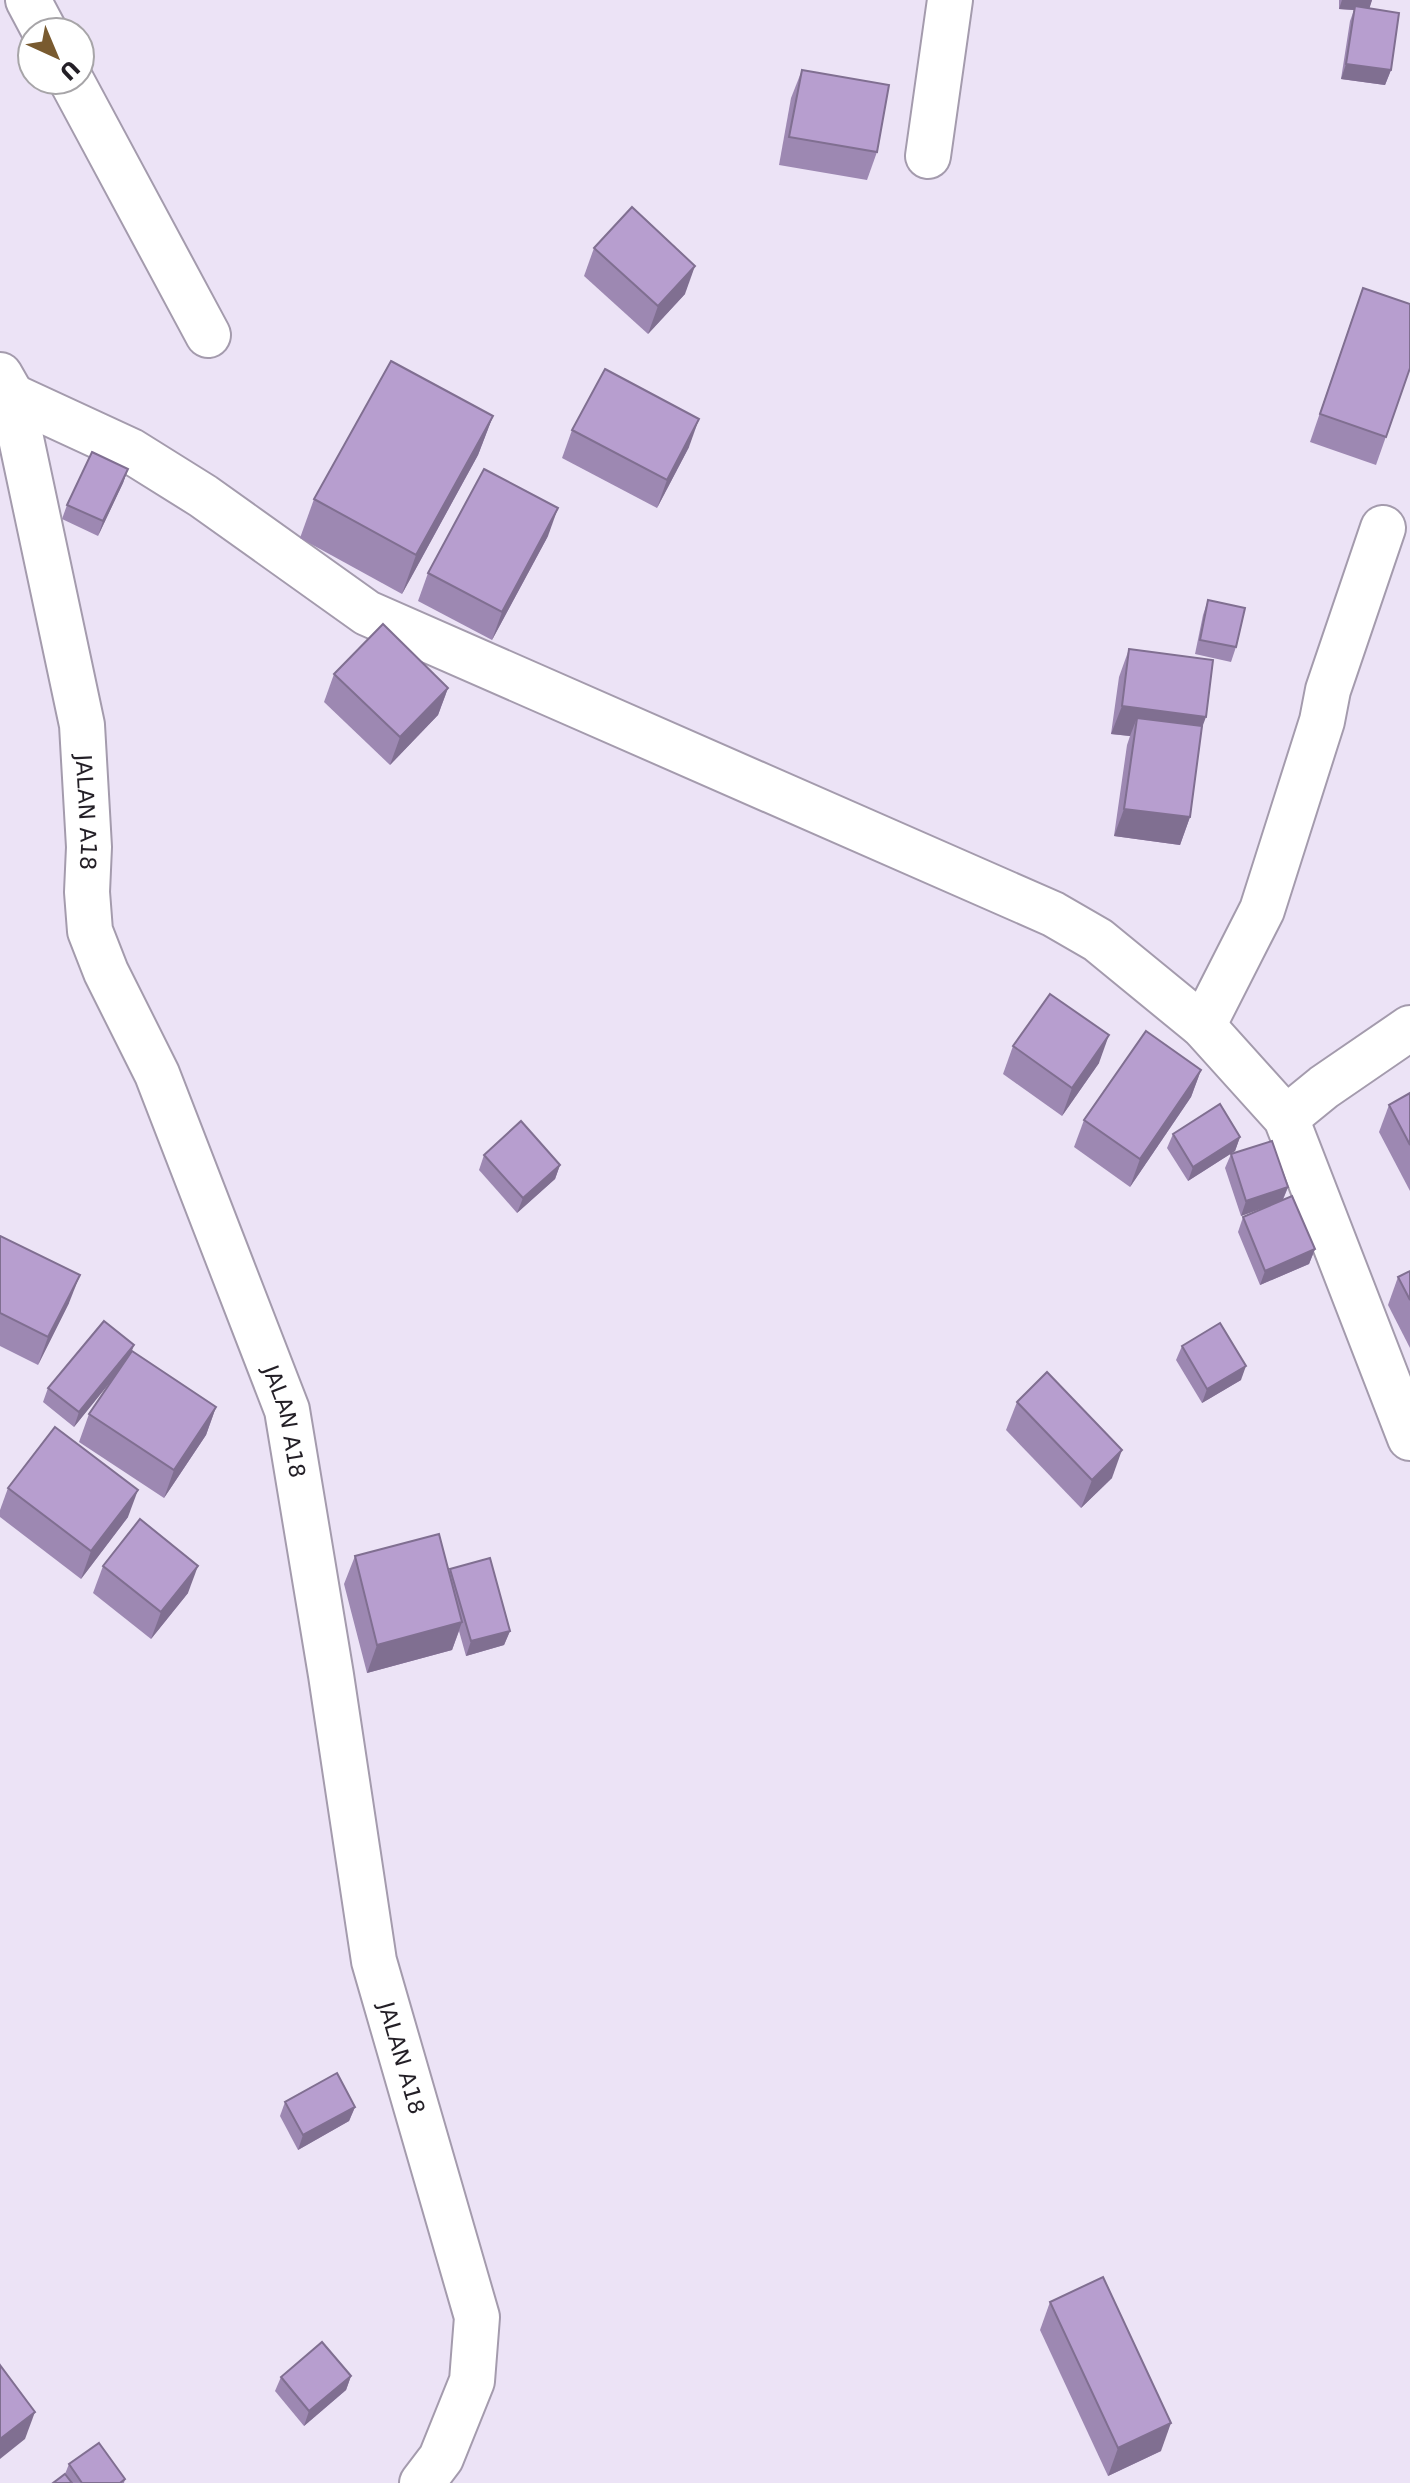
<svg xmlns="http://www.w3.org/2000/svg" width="1410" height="2483" viewBox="0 0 1410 2483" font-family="'DejaVu Sans',sans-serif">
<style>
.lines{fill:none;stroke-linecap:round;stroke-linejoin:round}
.minor-casing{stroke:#a49bad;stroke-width:48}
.minor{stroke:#fff;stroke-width:44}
.wall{fill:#9d88b2}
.shaded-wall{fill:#806f91}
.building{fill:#b79ecf;stroke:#806f91;stroke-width:2}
.labels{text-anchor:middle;stroke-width:7;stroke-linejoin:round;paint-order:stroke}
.street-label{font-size:22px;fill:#231f26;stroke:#fff}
</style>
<rect width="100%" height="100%" fill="#ece3f6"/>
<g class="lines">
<g class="minor-casing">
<g id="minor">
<path d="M28,0L45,32"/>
<path d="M71,80L208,335"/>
<path d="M928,156L950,0"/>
<path id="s1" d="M0,375L12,396L82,725L89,847L87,892L90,931L106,972L157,1074L287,1410L331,1675L374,1961L477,2317L472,2381L441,2458L422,2483"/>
<path d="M12,396L131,451L203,496L367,613L1053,914L1098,940L1203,1026L1286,1118L1410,1438"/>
<path d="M1203,1026L1262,910L1322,721L1328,690L1383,528"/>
<path d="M1286,1118L1324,1087L1410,1028"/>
</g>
</g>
<use href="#minor" class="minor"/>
</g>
<g class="wall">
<path d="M1339,0H1372L1369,8L1391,70L1385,85L1341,79L1350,21L1354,10L1339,9Z"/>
<path d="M802,70L877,152L867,180L779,165L791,98Z"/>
<path d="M594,248L685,294L648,334L584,276Z"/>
<path d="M1353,316L1410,368L1376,465L1310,442Z"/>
<path d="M493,416L478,455L402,594L300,538L314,499Z"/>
<path d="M572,430L689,447L657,508L562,458Z"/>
<path d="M128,469L123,483L98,536L62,519L67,505Z"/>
<path d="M548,536L492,640L418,601L428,573Z"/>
<path d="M1208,600L1236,647L1231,662L1195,654L1203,615Z"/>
<path d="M1129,649L1201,729L1190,817L1180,845L1114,836L1127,745L1130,736L1111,734L1119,677Z"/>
<path d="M334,674L448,688L438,715L390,765L324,702Z"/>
<path d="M1013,1046L1099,1063L1062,1116L1003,1074Z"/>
<path d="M1201,1070L1191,1097L1130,1187L1074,1147L1084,1120Z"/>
<path d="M1410,1093V1191L1379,1132L1389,1105Z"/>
<path d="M1173,1134L1240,1137L1235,1151L1188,1181L1167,1148Z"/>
<path d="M1231,1154L1288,1187L1283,1200L1315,1249L1309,1264L1260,1285L1238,1232L1243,1217L1268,1206L1241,1216L1225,1168Z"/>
<path d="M484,1155L560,1165L555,1179L517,1213L479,1170Z"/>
<path d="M0,1236L69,1303L38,1365L0,1346Z"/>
<path d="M1410,1271V1348L1388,1305L1398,1277Z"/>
<path d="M1182,1346L1241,1380L1202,1403L1176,1360Z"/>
<path d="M131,1352L216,1407L206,1435L164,1498L79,1442L89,1414L116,1374L74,1427L43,1402L48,1388Z"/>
<path d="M1017,1402L1112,1478L1081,1508L1006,1430Z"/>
<path d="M8,1488L128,1517L81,1579L0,1517V1510Z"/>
<path d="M355,1556L449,1573L450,1569L510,1631L504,1645L466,1656L459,1631L452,1650L367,1673L344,1584Z"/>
<path d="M103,1566L188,1593L151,1639L93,1593Z"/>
<path d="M285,2102L355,2107L349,2121L298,2150L280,2116Z"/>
<path d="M1050,2302L1161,2451L1108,2476L1040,2330Z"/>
<path d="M351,2376L346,2390L304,2426L275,2391L281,2377Z"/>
<path d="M69,2464L125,2479L124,2483H53L65,2474Z"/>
</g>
<g class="shaded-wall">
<path d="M1342,0H1372L1369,10L1355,6L1354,10L1339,9Z"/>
<path d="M1346,64L1391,70L1385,85L1341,79Z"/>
<path d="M695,266L685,294L648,334L658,306Z"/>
<path d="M493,416L478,455L402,594L416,555Z"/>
<path d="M699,419L689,447L657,508L667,480Z"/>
<path d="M128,469L123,483L98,536L103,521Z"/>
<path d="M558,508L548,536L492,640L502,612Z"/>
<path d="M448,688L438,715L390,765L400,737Z"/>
<path d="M1122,706L1206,717L1196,744L1137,718L1130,736L1111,734Z"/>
<path d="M1124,809L1190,817L1180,845L1114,836Z"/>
<path d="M1109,1035L1099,1063L1062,1116L1072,1088Z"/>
<path d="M1201,1070L1191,1097L1130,1187L1140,1159Z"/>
<path d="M1240,1137L1235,1151L1188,1181L1193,1167Z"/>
<path d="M560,1165L555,1179L517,1213L523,1198Z"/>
<path d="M1288,1187L1282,1201L1241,1216L1246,1201Z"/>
<path d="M1315,1249L1309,1264L1260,1285L1265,1271Z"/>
<path d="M80,1275L69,1303L38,1365L48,1337Z"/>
<path d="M134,1345L129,1359L74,1427L79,1412Z"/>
<path d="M1246,1366L1241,1380L1202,1403L1207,1389Z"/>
<path d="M216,1407L206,1435L164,1498L174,1470Z"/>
<path d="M1122,1450L1112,1478L1081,1508L1092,1480Z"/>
<path d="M138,1490L128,1517L81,1579L91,1551Z"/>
<path d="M198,1566L188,1593L151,1639L161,1612Z"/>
<path d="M462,1622L452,1650L367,1673L377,1645Z"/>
<path d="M510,1631L504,1645L466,1656L471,1641Z"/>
<path d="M355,2107L349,2121L298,2150L303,2135Z"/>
<path d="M351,2376L346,2390L304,2426L309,2411Z"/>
<path d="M35,2412L25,2439L0,2459V2439Z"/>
<path d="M1171,2423L1161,2451L1108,2476L1118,2448Z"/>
</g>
<g class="building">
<path d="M1355,6L1399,13L1391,70L1346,64Z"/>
<path d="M802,70L889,85L877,152L789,137Z"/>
<path d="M632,207L695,266L658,306L594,248Z"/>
<path d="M1363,288L1410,304V368L1386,437L1320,414Z"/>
<path d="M391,361L493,416L416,555L314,499Z"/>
<path d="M605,369L699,419L667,480L572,430Z"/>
<path d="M92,452L128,469L103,521L67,505Z"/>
<path d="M484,469L558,508L502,612L428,573Z"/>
<path d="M1208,600L1245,608L1236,647L1200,640Z"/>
<path d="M383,624L448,688L400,737L334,674Z"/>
<path d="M1129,649L1213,660L1206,717L1122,706Z"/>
<path d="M1137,718L1202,726L1190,817L1124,809Z"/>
<path d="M1050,994L1109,1035L1072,1088L1013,1046Z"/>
<path d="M1146,1031L1201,1070L1140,1159L1084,1120Z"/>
<path d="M1410,1093V1145L1389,1105Z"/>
<path d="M1220,1104L1240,1137L1193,1167L1173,1134Z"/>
<path d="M521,1121L560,1165L523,1198L484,1155Z"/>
<path d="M1272,1141L1288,1187L1246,1201L1231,1154Z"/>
<path d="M1292,1196L1315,1249L1265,1271L1243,1217Z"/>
<path d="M0,1236L80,1275L48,1337L0,1313Z"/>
<path d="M1410,1271V1300L1398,1277Z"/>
<path d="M104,1321L134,1345L79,1412L48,1388Z"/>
<path d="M1220,1323L1246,1366L1207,1389L1182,1346Z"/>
<path d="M132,1351L216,1407L174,1470L89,1414Z"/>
<path d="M1047,1372L1122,1450L1092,1480L1017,1402Z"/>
<path d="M55,1427L138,1490L91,1551L8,1488Z"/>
<path d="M140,1519L198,1566L161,1612L103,1566Z"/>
<path d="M439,1534L462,1622L377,1645L355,1556Z"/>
<path d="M490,1558L510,1631L471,1641L450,1569Z"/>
<path d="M337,2073L355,2107L303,2135L285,2102Z"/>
<path d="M1103,2277L1171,2423L1118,2448L1050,2302Z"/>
<path d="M322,2342L351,2376L309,2411L281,2377Z"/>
<path d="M0,2365L35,2412L0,2439Z"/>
<path d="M99,2443L125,2479L120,2483H82L69,2464Z"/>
<path d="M65,2474L72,2483H53Z"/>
</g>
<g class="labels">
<g class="street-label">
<text dy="8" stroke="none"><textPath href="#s1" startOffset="448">JALAN A18</textPath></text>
<text dy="8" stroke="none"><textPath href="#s1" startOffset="1096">JALAN A18</textPath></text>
<text dy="8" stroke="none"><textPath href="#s1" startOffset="1744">JALAN A18</textPath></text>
</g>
</g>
<g transform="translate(56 56) rotate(136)"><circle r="38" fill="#ffffff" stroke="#a7a5a8" stroke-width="2"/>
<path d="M0-6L14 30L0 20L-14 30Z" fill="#795a2f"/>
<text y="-12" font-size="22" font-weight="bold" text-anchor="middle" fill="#231f26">U</text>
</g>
</svg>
